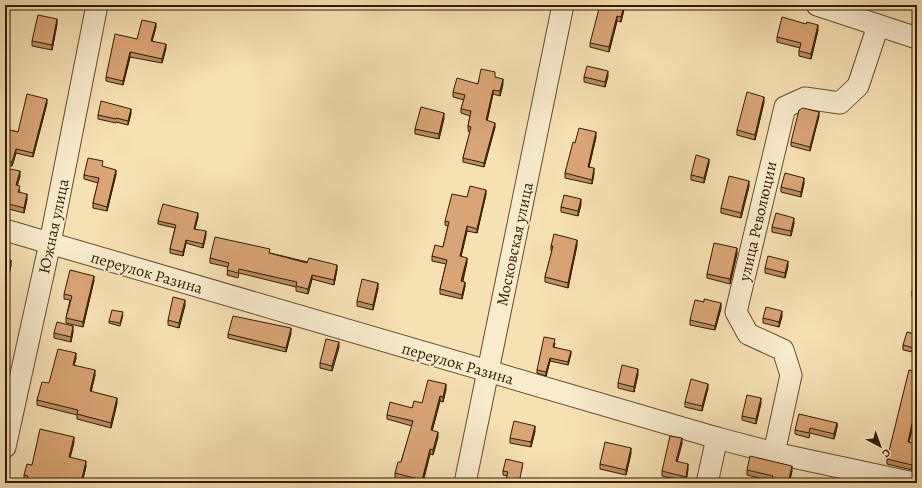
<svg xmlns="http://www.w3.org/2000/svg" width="922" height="488" viewBox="0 0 922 488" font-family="Alegreya,serif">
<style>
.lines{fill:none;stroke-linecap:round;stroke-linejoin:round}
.minor-casing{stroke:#654c2d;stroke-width:23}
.minor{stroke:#f9ecce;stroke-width:21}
.wall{fill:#bb8e65;stroke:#351b00}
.shaded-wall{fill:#997453;stroke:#351b00}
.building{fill:#daa576;stroke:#351b00}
.labels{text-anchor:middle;stroke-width:3;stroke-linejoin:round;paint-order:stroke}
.street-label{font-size:16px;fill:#351b00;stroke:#f9ecce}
</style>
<rect width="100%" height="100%" fill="#f6e1b3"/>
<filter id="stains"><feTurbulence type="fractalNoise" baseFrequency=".005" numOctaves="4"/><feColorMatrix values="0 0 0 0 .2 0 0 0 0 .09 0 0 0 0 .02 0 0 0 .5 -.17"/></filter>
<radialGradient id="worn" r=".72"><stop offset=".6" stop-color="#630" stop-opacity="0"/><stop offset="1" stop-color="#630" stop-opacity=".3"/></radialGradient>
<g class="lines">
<g class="minor-casing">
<g id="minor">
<path d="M817,5L917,38"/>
<path d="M5,230L717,438L774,453L914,483"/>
<path d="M5,447L50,243L97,5"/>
<path d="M774,453L791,375L783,350L748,334L736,312L785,107L805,98L840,103L858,86L878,26"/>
<path d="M465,483L563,5"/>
<path d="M707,483L717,438"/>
</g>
</g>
<use href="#minor" class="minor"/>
</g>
<g class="wall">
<path d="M625,5L621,22L617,21L609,52L590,47V43Z"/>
<path d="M627,5H644L643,9Z"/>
<path d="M57,24L52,50L32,46V41Z"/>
<path d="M156,27L152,41L166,48L162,63L130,57L123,85L106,81V77Z"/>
<path d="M818,30L811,59L799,56V51L800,48L777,42V37Z"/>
<path d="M608,76L605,87L584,82V77Z"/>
<path d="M495,77L503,84L500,96L493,94L487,121L495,127L484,167L463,162V158L470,132L468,131V126L470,116L461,113V109L464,100L453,97V92Z"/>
<path d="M764,102L755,140L737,135V130Z"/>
<path d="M47,103L33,157L16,153L12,166L5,165V129L18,132Z"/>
<path d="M131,113L128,125L116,122V123L98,119V115Z"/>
<path d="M819,116L810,151L791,146V142Z"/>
<path d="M444,118L439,139L415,134V129Z"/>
<path d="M596,137L589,167L594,173L592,184L565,178V173L575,143Z"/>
<path d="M709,163L704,183L691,180V175Z"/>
<path d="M103,167L116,174L107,211L93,208V203L98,183L84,179V175Z"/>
<path d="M5,169L20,176L17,186L20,191L19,193L27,199L24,213L5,208Z"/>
<path d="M804,183L801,197L781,192V187Z"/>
<path d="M749,186L741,218L721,213V208Z"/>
<path d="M486,194L477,233L467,231L461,256L467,262L463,281L465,286L462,299L440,294V289L446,264L432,261V256L443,247L448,226L445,225V221L467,197Z"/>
<path d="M581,204L578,216L561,212V207Z"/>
<path d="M917,205V224L913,223V218Z"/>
<path d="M198,217L195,229L206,235L203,248L186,243L183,256L170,253V249L175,228L158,224V221Z"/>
<path d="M794,223L791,236L772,232V227Z"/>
<path d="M577,245L568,288L545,282V277L552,251H551V246Z"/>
<path d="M270,253L337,269L334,285L312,279L308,294L296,291V287L239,273L238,278L227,275L228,267L210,263V258Z"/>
<path d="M737,253L730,284L707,278V274Z"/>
<path d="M5,259L11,265L8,279L5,278Z"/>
<path d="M788,266L785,278L765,273V268Z"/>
<path d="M917,273V298L912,297V292Z"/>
<path d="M94,280L83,327L66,323V318L70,300L64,299V294Z"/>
<path d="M378,288L373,310L357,306V301Z"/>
<path d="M185,305L179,328L168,325V320Z"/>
<path d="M721,308L715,330L690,325V320Z"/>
<path d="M123,315L120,326L109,323V321Z"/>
<path d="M782,316L779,327L763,323V318Z"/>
<path d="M917,326V353L903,350V345L915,334Z"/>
<path d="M73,331L71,342L54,338V333Z"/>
<path d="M291,333L286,352L228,338V334Z"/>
<path d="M555,343L554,347L571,354L568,365L550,361L546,376L537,373V370Z"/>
<path d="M339,347L332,371L320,368V363Z"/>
<path d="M76,358L74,365L95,375L91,392L117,403L111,428L77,419V415L37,405V400L49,383Z"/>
<path d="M917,372V406L909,442L917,444L912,470L887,464V459Z"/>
<path d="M638,374L634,392L618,388V383Z"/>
<path d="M708,388L702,411L685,407V402Z"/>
<path d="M446,389L443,402L440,401L432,431L438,437L433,455L430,454L423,483H417L395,478V473L401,462L412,426L387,419V415L412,408L422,403Z"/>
<path d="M761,403L756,424L742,420V416Z"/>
<path d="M837,423V427L834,439L810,433L809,438L795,434V430Z"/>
<path d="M535,431L531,447L510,443V438Z"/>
<path d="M74,442L70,457L86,466L82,483H26L27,480H24V475L32,465Z"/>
<path d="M682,443L677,462L688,469L686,481L662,476V471Z"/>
<path d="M631,453L626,475L600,469V464Z"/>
<path d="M523,467L507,476L503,475V471Z"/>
<path d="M747,470L792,471L789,483H771L772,481L747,475Z"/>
</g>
<g class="shaded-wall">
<path d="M624,5H625L621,22V17Z"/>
<path d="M617,16V21L609,52V47Z"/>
<path d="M57,19V24L52,50V45Z"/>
<path d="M156,23V27L151,45V41Z"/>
<path d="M818,25V30L811,59V54Z"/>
<path d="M166,44V48L162,63V59Z"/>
<path d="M130,52V57L123,85V81Z"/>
<path d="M608,71V76L605,87V82Z"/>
<path d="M503,79V84L500,96V91Z"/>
<path d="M493,90V94L486,125V120Z"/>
<path d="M764,97V102L755,140V135Z"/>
<path d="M47,99V103L33,157V153Z"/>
<path d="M131,109V113L128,125V121Z"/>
<path d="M819,112V116L810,151V147Z"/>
<path d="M444,113V118L439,139V134Z"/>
<path d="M495,123V127L484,167V163Z"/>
<path d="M596,132V137L588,171V167Z"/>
<path d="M16,149V153L12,166V162Z"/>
<path d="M709,159V163L704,183V178Z"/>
<path d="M594,168V173L592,184V180Z"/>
<path d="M116,170V174L107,211V207Z"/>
<path d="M20,171V176L16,190V185Z"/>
<path d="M804,178V183L801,197V192Z"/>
<path d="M749,181V186L741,218V213Z"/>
<path d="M486,190V194L477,233V229Z"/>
<path d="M27,194V199L24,213V208Z"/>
<path d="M581,199V204L578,216V211Z"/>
<path d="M198,213V217L194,232V229Z"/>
<path d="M794,218V223L791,236V231Z"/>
<path d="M467,226V231L460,261V256Z"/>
<path d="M206,231V235L203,248V244Z"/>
<path d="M186,240V243L183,256V252Z"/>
<path d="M577,240V245L568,288V283Z"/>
<path d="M737,248V253L730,284V279Z"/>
<path d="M467,258V262L461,285V281Z"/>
<path d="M11,260V265L8,279V274Z"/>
<path d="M788,261V266L785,278V273Z"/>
<path d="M337,265V269L334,285V280Z"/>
<path d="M312,275V279L308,294V289Z"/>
<path d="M94,276V280L83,327V322Z"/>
<path d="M465,282V286L462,299V295Z"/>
<path d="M378,283V288L373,310V305Z"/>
<path d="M185,300V305L179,328V323Z"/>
<path d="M721,303V308L715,330V326Z"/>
<path d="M782,311V316L779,327V322Z"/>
<path d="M73,326V331L71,342V337Z"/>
<path d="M291,328V333L286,352V348Z"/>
<path d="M339,342V347L332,371V366Z"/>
<path d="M571,351V354L568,365V362Z"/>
<path d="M76,353V358L73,369V365Z"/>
<path d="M550,358V361L546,376V372Z"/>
<path d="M638,369V374L634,392V387Z"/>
<path d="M95,370V375L90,396V391Z"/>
<path d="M446,384V389L443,402V397Z"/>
<path d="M708,384V388L702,411V406Z"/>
<path d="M440,396V401L431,435V430Z"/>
<path d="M117,398V403L111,428V423Z"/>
<path d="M761,398V403L756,424V419Z"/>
<path d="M917,401V406L908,447V442Z"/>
<path d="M837,423V427L834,439V434Z"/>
<path d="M535,426V431L531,447V442Z"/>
<path d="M438,432V437L433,455V450Z"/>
<path d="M74,437V442L69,462V457Z"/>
<path d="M682,438V443L676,466V461Z"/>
<path d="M917,444V449L912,470V465Z"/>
<path d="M631,448V453L626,475V470Z"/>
<path d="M430,449V454L422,483V480Z"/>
<path d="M86,461V466L82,483H81Z"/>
<path d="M688,464V469L686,481V477Z"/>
<path d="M792,466V471L789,483H788Z"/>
</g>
<g class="building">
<path d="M600,5H624L621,17L617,16L609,47L590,43Z"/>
<path d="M38,15L57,19L52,45L32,41Z"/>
<path d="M782,17L806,24L807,22L818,25L811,54L799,51L801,43L777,37Z"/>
<path d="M142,20L156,23L151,41L166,44L162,59L130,52L123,81L106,77L115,34L137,39Z"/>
<path d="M587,66L608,71L605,82L584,77Z"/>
<path d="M481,69L495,72V77L503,79L500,91L493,90L486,120L495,123L484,163L463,158L471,127L468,126L471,111L461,109L465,95L453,92L457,78L478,84Z"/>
<path d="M747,92L764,97L755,135L737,130Z"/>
<path d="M27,94L47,99L33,153L16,149L12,162L5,161V129L18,132Z"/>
<path d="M101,101L131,109L128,121L116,118V119L98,115Z"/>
<path d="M421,107L444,113L439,134L415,129Z"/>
<path d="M803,108L819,112L810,147L791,142L799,110Z"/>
<path d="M579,128L596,132L588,167L594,168L592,180L565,173L573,142L575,143Z"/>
<path d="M696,155L709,159L704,178L691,175Z"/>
<path d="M88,158L103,161L102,166L116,170L107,207L93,203L99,178L84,175Z"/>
<path d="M5,168L20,171L16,185L20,186L18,192L27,194L24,208L5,203Z"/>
<path d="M785,173L804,178L801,192L781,187Z"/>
<path d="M729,176L749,181L741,213L721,208Z"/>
<path d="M470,186L486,190L477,229L467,226L460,256L467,258L461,281L465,282L462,295L440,289L447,260L432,256L435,245L443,247L449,222L445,221L452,194L467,197Z"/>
<path d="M564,195L581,199L578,211L561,207Z"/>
<path d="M163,204L198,213L194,229L206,231L203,244L186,240L183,252L170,249L176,225L158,221Z"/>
<path d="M916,205H917V219L913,218Z"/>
<path d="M776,213L794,218L791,231L772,227Z"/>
<path d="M554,234L577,240L568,283L545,277L553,246H551Z"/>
<path d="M215,237L270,249L269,253L307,263L309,258L337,265L334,280L312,275L308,289L296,286L297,282L239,269L238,273L227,270L229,263L210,258Z"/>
<path d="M714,243L737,248L730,279L707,274Z"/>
<path d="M768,256L788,261L785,273L765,268Z"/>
<path d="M5,259L11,260L8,274L5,273Z"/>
<path d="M70,270L94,276L83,322L66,318L72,296L64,294Z"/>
<path d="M917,273V293L912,292Z"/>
<path d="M362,279L378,283L373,305L357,301Z"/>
<path d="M173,297L185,300L179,323L168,320Z"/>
<path d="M704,299L721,303L715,326L690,320L695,300L704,302Z"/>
<path d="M766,307L782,311L779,322L763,318Z"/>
<path d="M112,310L123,312L120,323L109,321Z"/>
<path d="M233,316L291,328L286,348L228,334Z"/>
<path d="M57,322L73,326L71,337L54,333Z"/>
<path d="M917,326V349L903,345L907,332L915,334Z"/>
<path d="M544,337L555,339L553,347L571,351L568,362L550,358L546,372L537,370Z"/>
<path d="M326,339L339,342L332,366L320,363Z"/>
<path d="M58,349L76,353L73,365L95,370L90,391L117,398L111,423L77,414L78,410L37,400L42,382L49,383Z"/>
<path d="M622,365L638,369L634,387L618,383Z"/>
<path d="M909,370L917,372V401L908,442L917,444L912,465L887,459Z"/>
<path d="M691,379L708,384L702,406L685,402Z"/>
<path d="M428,380L446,384L443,397L440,396L431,430L438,432L433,450L430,449L422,480L395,473L398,462H401L413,421L387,415L390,402L412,408L414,401L422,403Z"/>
<path d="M747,395L761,398L756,419L742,416Z"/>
<path d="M799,414L837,423L834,434L810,428L809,433L795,430Z"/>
<path d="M514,421L535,426L531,442L510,438Z"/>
<path d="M40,429L74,437L69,457L86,461L81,483H71L59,480L58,483L52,481L51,483H26L28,476L24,475L27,464L32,465Z"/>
<path d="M670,436L682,438L676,461L688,464L686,477L662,471Z"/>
<path d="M605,442L631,448L626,470L600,464Z"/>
<path d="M750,456L792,466L788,483H771L773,476L747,470Z"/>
<path d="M506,459L523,463L519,483H505L508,472L503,471Z"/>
</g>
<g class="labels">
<g class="street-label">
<text transform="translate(757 221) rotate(-77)" y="6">улица Революции</text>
<text transform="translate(53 226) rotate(-78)" y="6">Южная улица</text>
<text transform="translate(514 244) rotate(-78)" y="6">Московская улица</text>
<text transform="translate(147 272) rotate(16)" y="6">переулок Разина</text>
<text transform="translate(458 363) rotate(16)" y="6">переулок Разина</text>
</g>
</g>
<rect width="922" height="488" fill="none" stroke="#f6e1b3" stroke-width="20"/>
<rect x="6" y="6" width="910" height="476" fill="none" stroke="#351b00" stroke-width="2"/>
<rect x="10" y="10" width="902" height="468" fill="none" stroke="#351b00"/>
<g transform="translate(880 446) rotate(139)" stroke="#f9ecce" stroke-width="3" paint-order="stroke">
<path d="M0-3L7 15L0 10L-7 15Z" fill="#351b00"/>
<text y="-6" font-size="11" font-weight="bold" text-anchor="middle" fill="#351b00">С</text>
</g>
<rect width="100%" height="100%" filter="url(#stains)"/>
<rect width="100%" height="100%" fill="url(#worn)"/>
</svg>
